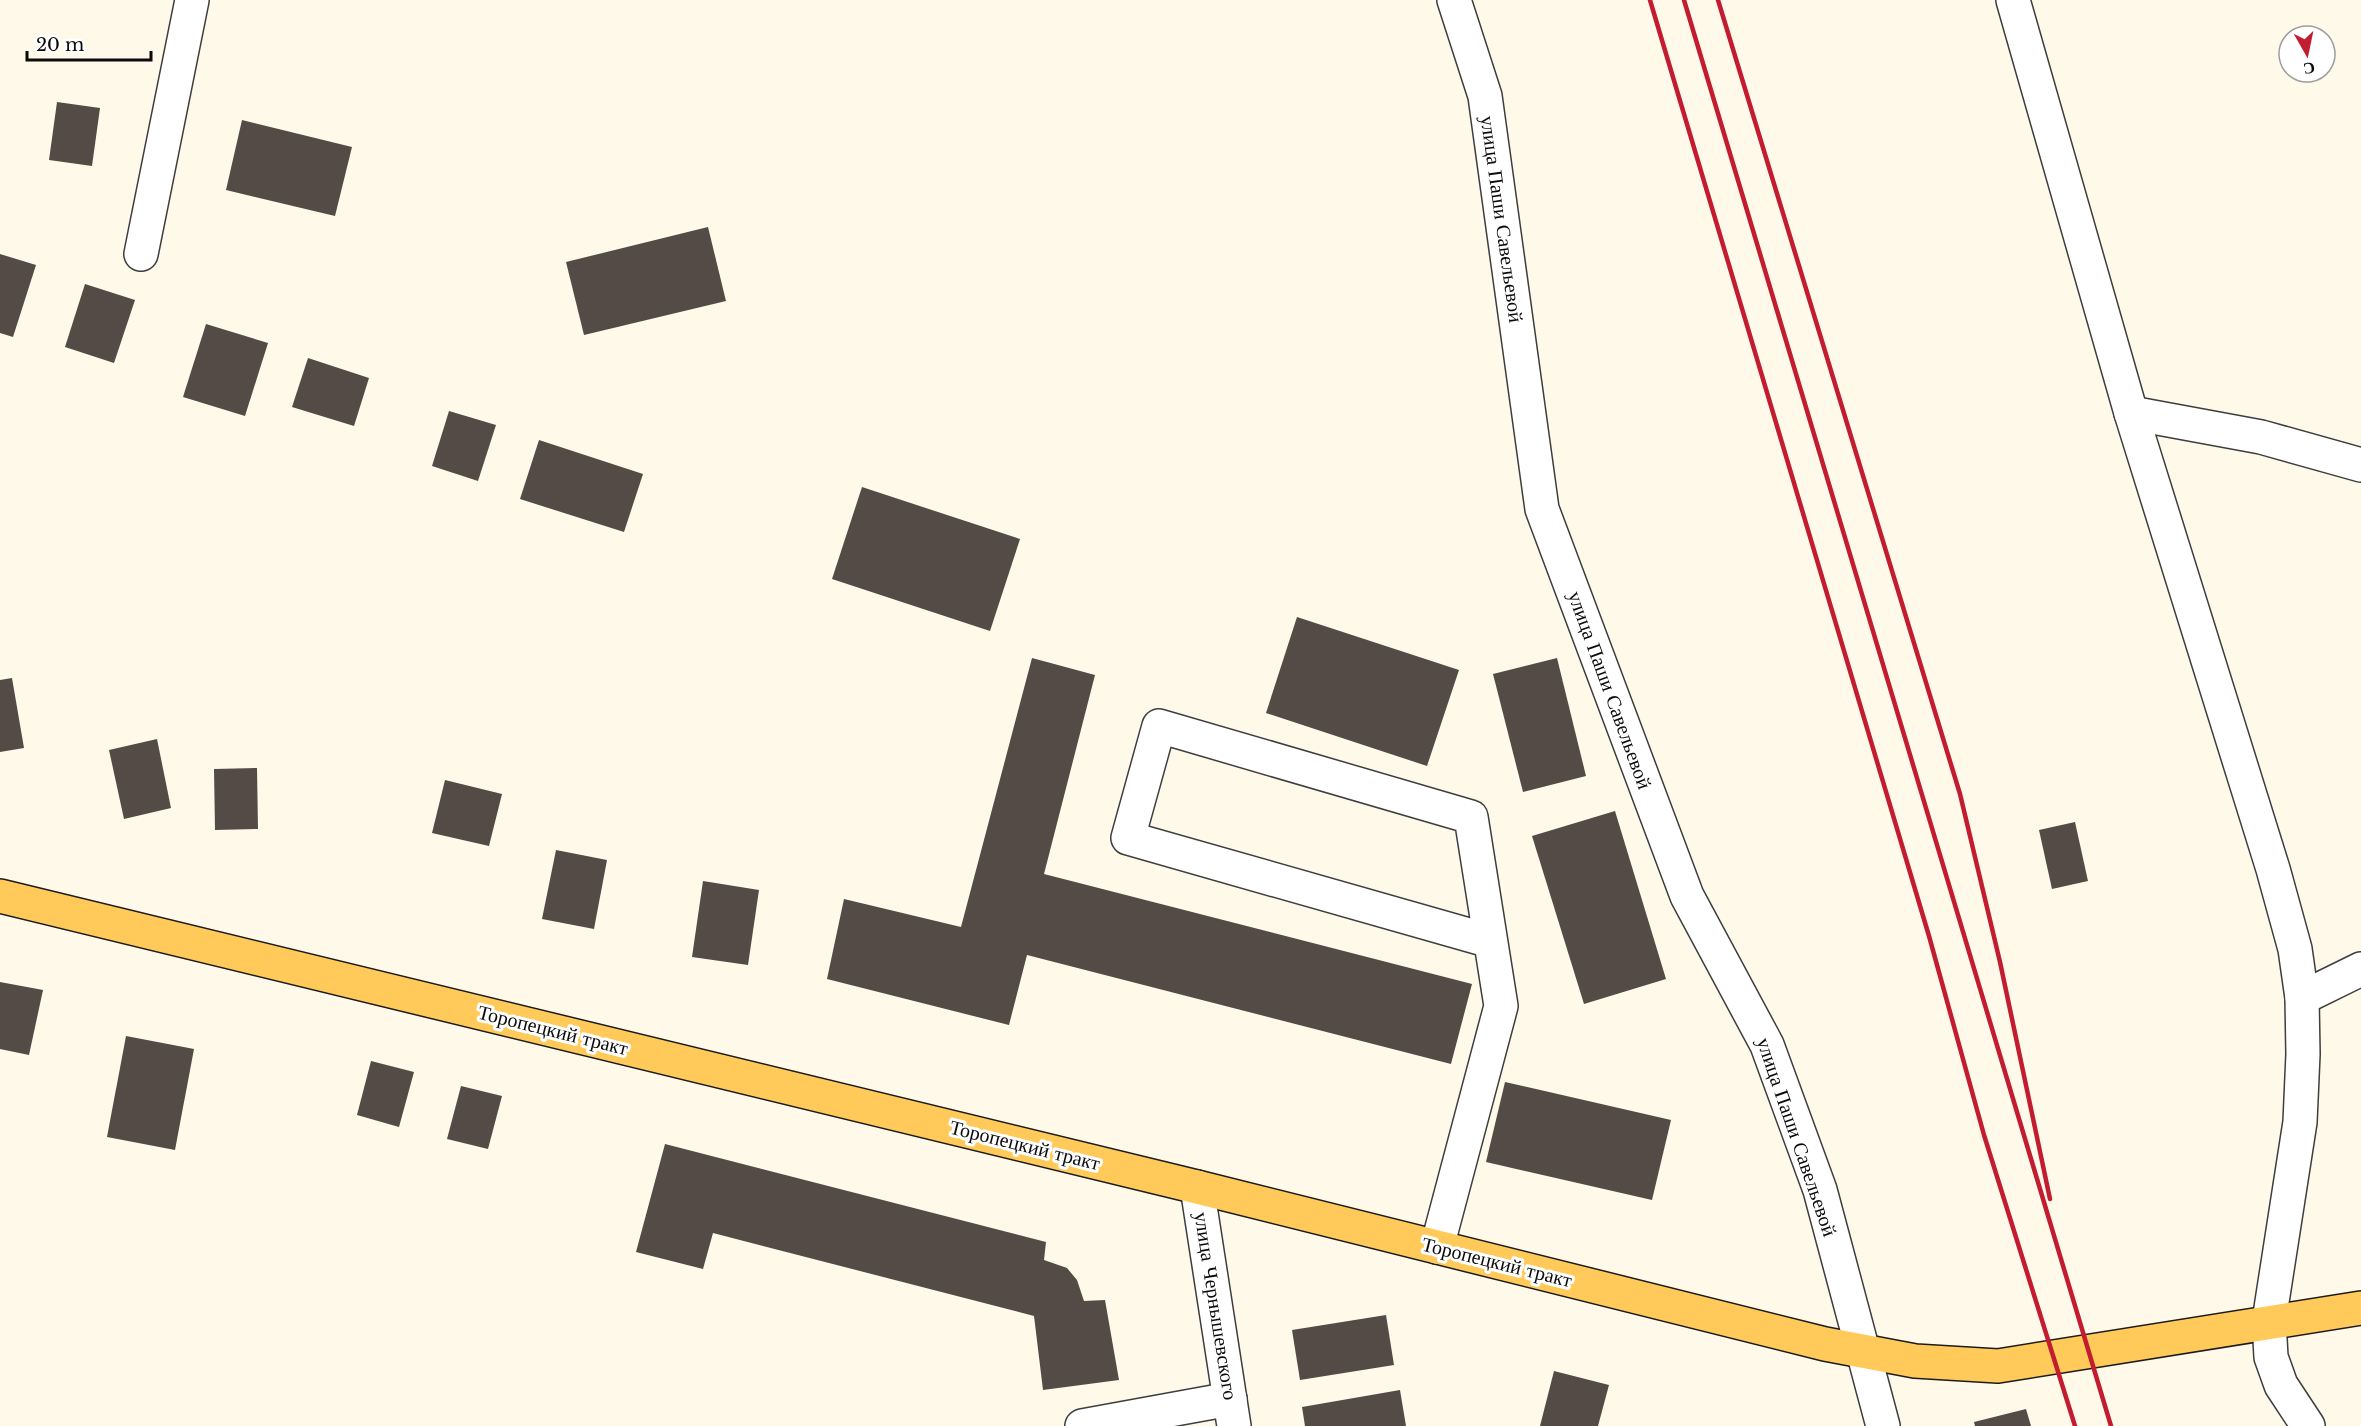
<svg xmlns="http://www.w3.org/2000/svg" width="2361" height="1426" viewBox="0 0 2361 1426" font-family="'Libre Baskerville',serif">
<style>
.building{fill:#544b47}
.lines{fill:none;stroke-linecap:round;stroke-linejoin:round}
.minor-casing{stroke:#3e3e3e;stroke-width:36}
.major-casing{stroke:#1c1c1c;stroke-width:36}
.minor{stroke:#fff;stroke-width:33}
.major{stroke:#ffca59;stroke-width:33}
.rail{stroke:#c31b2f;stroke-width:4.5}
.labels{text-anchor:middle;stroke-width:6;stroke-linejoin:round;paint-order:stroke}
.street-label{font-size:20px;fill:#0b0b0b;stroke:#fff}
</style>
<rect width="100%" height="100%" fill="#fff9e9"/>
<g class="building">
<path d="M57,102L100,108L92,166L49,160Z"/>
<path d="M242,120L352,147L335,216L226,190Z"/>
<path d="M708,227L726,301L584,335L566,262Z"/>
<path d="M0,254L36,265L13,337L0,333Z"/>
<path d="M85,284L135,300L114,363L65,347Z"/>
<path d="M206,324L268,343L245,416L183,397Z"/>
<path d="M308,358L369,378L354,426L292,407Z"/>
<path d="M449,411L496,425L478,481L432,466Z"/>
<path d="M539,440L643,474L624,532L520,499Z"/>
<path d="M862,487L1020,539L990,631L832,579Z"/>
<path d="M1297,617L1459,670L1427,766L1266,713Z"/>
<path d="M1032,658L1095,675L1044,874L1472,984L1451,1064L1027,955L1009,1025L827,979L844,899L961,927Z"/>
<path d="M1557,658L1586,776L1523,792L1493,674Z"/>
<path d="M12,678L24,748L0,752V680Z"/>
<path d="M157,739L171,808L124,819L109,750Z"/>
<path d="M257,768L258,829L215,830L214,769Z"/>
<path d="M445,780L502,794L489,846L432,833Z"/>
<path d="M1615,811L1666,979L1584,1004L1532,836Z"/>
<path d="M2075,822L2088,881L2052,889L2039,830Z"/>
<path d="M556,850L607,860L594,929L542,919Z"/>
<path d="M703,881L759,890L748,965L692,957Z"/>
<path d="M0,982L43,990L29,1055L0,1049Z"/>
<path d="M126,1036L194,1049L175,1150L107,1137Z"/>
<path d="M371,1061L414,1072L399,1127L357,1115Z"/>
<path d="M1505,1082L1671,1120L1652,1200L1486,1162Z"/>
<path d="M461,1086L502,1096L488,1149L447,1139Z"/>
<path d="M665,1144L1046,1242L1044,1260L1067,1268L1077,1280L1084,1301L1105,1300L1119,1380L1043,1390L1034,1316L713,1233L703,1269L636,1252Z"/>
<path d="M1386,1315L1394,1365L1300,1380L1292,1330Z"/>
<path d="M1554,1371L1609,1385L1598,1426H1540Z"/>
<path d="M1400,1390L1406,1426H1305L1302,1407Z"/>
<path d="M2026,1409L2031,1426H1975L1974,1422Z"/>
</g>
<g class="lines">
<g class="minor-casing">
<g id="minor">
<path d="M1454,0L1485,96L1542,509L1687,896L1767,1045L1820,1190L1883,1426"/>
<path d="M2013,0L2131,413L2273,869L2295,949L2302,998L2303,1054L2300,1122L2269,1321L2271,1357L2281,1385L2308,1426"/>
<path d="M141,254L192,0"/>
<path d="M2131,413L2261,437L2361,465"/>
<path d="M2302,998L2361,969"/>
<path d="M1197,1187L1234,1426"/>
<path d="M1437,1247L1501,1006L1471,817L1159,726L1128,838L1490,941"/>
<path d="M1082,1426L1230,1399"/>
</g>
</g>
<g class="major-casing">
<path id="major" d="M0,896L1197,1187L1825,1344L1915,1361L1998,1366L2361,1308"/>
</g>
<use href="#minor" class="minor"/>
<use href="#major" class="major"/>
<g class="rail">
<path d="M1650,0L1929,936L1984,1135L2075,1426"/>
<path d="M1684,0L2111,1426"/>
<path d="M1718,0L1960,794L2000,962L2050,1199"/>
</g>
</g>
<g class="labels">
<g class="street-label">
<text transform="translate(1502 219) rotate(82)" y="7">улица Паши Савельевой</text>
<text transform="translate(1610 690) rotate(70)" y="7">улица Паши Савельевой</text>
<text transform="translate(553 1030) rotate(14)" y="7">Торопецкий тракт</text>
<text transform="translate(1797 1137) rotate(71)" y="7">улица Паши Савельевой</text>
<text transform="translate(1025 1145) rotate(14)" y="7">Торопецкий тракт</text>
<text transform="translate(1497 1262) rotate(14)" y="7">Торопецкий тракт</text>
<text transform="translate(1216 1306) rotate(81)" y="7">улица Чернышевского</text>
</g>
</g>
<g transform="translate(2307 54) rotate(171)"><circle r="28" fill="#ffffff" stroke="#9d9d9d" stroke-width="1.5"/>
<path d="M0-4.5L10 22L0 15L-10 22Z" fill="#c31b2f"/>
<text y="-9" font-size="16" font-weight="bold" text-anchor="middle" fill="#0b0b0b">С</text>
</g>
<path d="M27 51v9h124v-9" fill="none" stroke="#0b0b0b" stroke-width="3"/>
<text x="36" y="51" font-size="18" fill="#0b0b0b" stroke="#ffffff" stroke-width="4.5" paint-order="stroke">20 m</text>
</svg>
